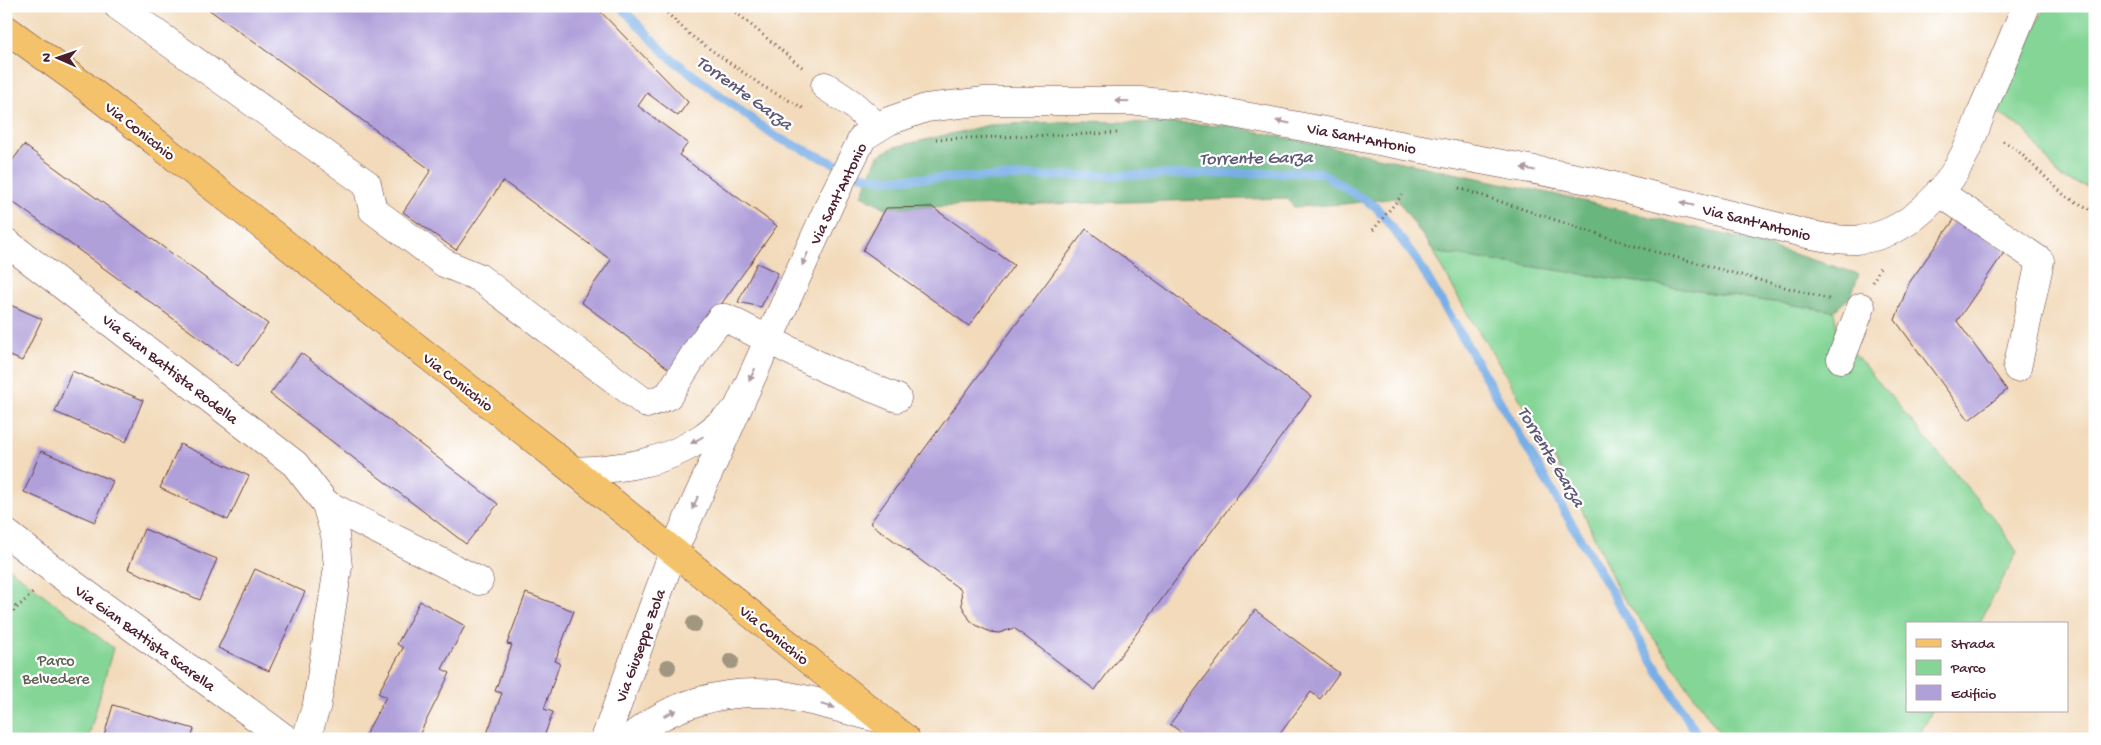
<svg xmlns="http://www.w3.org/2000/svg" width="2101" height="745" viewBox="0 0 2101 745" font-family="'Gochi Hand',sans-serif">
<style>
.green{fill:#84d596;stroke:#677a60}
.forest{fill:#6bb67f;stroke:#5a6a55}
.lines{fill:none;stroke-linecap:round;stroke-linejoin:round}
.stream{stroke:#78aee6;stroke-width:9}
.building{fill:#b0a0da}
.minor-casing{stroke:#633b40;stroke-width:29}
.major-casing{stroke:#633b40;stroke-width:29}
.path{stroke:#633b40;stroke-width:3;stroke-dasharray:1 4;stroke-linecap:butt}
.minor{stroke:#fff;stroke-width:28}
.major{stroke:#f4c26a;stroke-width:28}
.tree{fill:#a19680}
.oneway{fill:#ae9aa0}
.labels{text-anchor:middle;stroke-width:4.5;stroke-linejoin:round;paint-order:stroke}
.street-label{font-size:16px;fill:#4a1f2b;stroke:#fff}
.park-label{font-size:16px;fill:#5e5f50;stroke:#fff}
.water-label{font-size:18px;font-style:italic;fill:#5c5876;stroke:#fff}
</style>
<rect width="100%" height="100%" fill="#fff"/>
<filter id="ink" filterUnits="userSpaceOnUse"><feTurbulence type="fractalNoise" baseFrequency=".02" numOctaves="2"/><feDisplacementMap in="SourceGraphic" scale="10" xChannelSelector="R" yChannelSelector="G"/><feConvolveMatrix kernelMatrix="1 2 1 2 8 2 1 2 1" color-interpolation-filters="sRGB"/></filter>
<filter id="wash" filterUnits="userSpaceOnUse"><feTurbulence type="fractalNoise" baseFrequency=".0096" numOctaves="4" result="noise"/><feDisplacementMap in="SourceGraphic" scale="20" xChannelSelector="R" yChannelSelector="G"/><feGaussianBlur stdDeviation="1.12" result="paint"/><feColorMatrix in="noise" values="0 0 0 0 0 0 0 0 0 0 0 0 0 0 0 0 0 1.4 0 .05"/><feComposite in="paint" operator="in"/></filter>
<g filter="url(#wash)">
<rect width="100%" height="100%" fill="#f2daba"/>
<g class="green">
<path d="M2045,6H2095V189L2061,178L2024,129L1998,113Z"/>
<path d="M1434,252L1834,311L1838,334L1999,525L2017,552L1979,624H1907V711H1932L1917,739H1724L1661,648L1619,592L1578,501L1509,380L1464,308Z"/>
<path d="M6,566L113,648L88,739H6Z"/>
</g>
<path class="forest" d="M1083,121L1226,125L1553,194L1751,241L1859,274L1851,296L1834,311L1434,252L1396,198L1344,204L1294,207L1287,198L886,208L861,195L878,156L894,147L989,125Z"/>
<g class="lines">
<path class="stream" d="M620,6L668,56L774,136L860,175L884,179L1320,172L1376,207L1417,260L1652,661L1700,739"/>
</g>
<g id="blocks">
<g class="building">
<path d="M204,6H595L688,102L678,116L647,93L638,106L688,143L679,155L777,226L673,372L581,302L611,260L503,181L456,250L403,212L431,170Z"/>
<path d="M24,145L268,324L238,366L6,197V169Z"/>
<path d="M932,207L1014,265L969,326L863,250L886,208Z"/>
<path d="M1956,217L2005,251L1957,321L2007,390L1969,420L1895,320L1909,283Z"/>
<path d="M1086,229L1311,396L1095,690L1014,628L999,633L990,632L976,625L970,620L962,606L961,590L870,523Z"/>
<path d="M757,263L778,273L761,307L738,302Z"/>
<path d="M6,303L42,319L22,361L6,354Z"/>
<path d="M301,353L498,504L466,544L270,394Z"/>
<path d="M72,371L143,400L126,442L55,412Z"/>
<path d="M180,444L249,476L228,520L160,488Z"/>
<path d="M41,451L113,481L95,522L24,492Z"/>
<path d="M144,529L217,559L200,600L128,569Z"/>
<path d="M255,569L305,592L269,671L218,648Z"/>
<path d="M526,593L574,611L555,661L560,663L544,709L553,712L543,739H485L502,693L495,691L512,645L507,644Z"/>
<path d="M420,601L465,626L442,669L450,673L417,739H363L386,697L378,693L403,648L397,644Z"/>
<path d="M1255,610L1339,673L1320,699L1311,692L1276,739H1190L1170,724Z"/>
<path d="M113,705L194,729L191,739H103Z"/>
</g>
</g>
</g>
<g filter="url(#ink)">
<use href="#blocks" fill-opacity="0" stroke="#633b40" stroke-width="1"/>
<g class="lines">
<g class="minor-casing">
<g id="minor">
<path d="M118,6L367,184L373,210L444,263L478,277L647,404L668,396L701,344L721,318H726L828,370L897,398"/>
<path d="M825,86L852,104L878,127"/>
<path d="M1939,192L2040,261L2017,368"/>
<path d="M6,242L295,464L326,504L335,535L338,567L317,704L306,739"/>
<path d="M1841,359L1861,307"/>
<path d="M574,471C618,469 665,464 703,437C713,430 723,421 733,413"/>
<path d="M326,504L479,581"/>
<path d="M6,533L55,571L286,739"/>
<path d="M605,739L673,552L832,199L863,137L889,121L926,108L985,101H1140L1185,105L1594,181L1807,234C1823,237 1839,241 1856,240C1906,236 1946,194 1966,151C1973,137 1978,122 1983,108C1998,74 2012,40 2026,6"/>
<path d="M629,739C669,704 724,689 776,694C808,698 849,711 881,719"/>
</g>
</g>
<g class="major-casing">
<path id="major" d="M6,29L82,84L574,471L906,739"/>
</g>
<g class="path">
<path d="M660,6L690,35L764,87L805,109"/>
<path d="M728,6L803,68"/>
<path d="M936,139L1117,133"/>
<path d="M2003,141L2015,148L2064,195L2095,212"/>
<path d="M1459,188L1631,245L1832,300"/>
<path d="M1373,230L1402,195"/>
<path d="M1873,282L1881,265"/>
<path d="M6,601L18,608"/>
<path d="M6,618L35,591"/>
</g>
<use href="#minor" class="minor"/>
<use href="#major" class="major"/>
</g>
<g class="tree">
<circle cx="694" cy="624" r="8"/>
<circle cx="731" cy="661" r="8"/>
<circle cx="668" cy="667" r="8"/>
</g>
<defs><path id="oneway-solid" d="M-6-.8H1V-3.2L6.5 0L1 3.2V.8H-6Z" transform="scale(1.25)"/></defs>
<g class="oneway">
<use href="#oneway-solid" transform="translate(1122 101) rotate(-179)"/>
<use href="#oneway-solid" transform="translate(1283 122) rotate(-169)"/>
<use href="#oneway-solid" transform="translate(1528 169) rotate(-169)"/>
<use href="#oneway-solid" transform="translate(1687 204) rotate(-166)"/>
<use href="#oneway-solid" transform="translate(805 259) rotate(114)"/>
<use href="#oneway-solid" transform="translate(752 375) rotate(115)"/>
<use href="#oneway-solid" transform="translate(697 440) rotate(150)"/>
<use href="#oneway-solid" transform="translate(695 503) rotate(114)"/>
<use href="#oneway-solid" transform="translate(828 706) rotate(14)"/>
<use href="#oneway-solid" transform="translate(670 713) rotate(-26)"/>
</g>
</g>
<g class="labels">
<g class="street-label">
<text transform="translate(141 130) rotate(38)" y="6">Via Conicchio</text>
<text transform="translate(1362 137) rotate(11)" y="6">Via Sant'Antonio</text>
<text transform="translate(837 193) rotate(-64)" y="6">Via Sant'Antonio</text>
<text transform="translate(1757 221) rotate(14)" y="6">Via Sant'Antonio</text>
<text transform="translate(171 368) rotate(38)" y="6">Via Gian Battista Rodella</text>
<text transform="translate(459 381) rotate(38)" y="6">Via Conicchio</text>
<text transform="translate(775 634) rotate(39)" y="6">Via Conicchio</text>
<text transform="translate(146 637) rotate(36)" y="6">Via Gian Battista Scarella</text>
<text transform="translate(639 645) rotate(-70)" y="6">Via Giuseppe Zola</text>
</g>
<g class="park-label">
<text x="56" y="665">Parco<tspan x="56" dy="18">Belvedere</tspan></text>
</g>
<g class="water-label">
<text transform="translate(745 92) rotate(36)" y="6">Torrente Garza</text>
<text transform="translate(1256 157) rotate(-1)" y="6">Torrente Garza</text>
<text transform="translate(1552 456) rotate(59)" y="6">Torrente Garza</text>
</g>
</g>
<rect width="2101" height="745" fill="none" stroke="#fff" stroke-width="25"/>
<rect x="1906" y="622" width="162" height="90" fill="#ffffff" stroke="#b7a5aa"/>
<rect x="1916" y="639" width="25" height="8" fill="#f4c26a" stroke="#b7a5aa"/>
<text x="1951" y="648" font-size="15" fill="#4a1f2b">Strada</text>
<rect x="1916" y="660" width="25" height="15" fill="#84d596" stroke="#b7a5aa"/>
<text x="1951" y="672" font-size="15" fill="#4a1f2b">Parco</text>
<rect x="1916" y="685" width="25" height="15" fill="#b0a0da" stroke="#b7a5aa"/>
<text x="1951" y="698" font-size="15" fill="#4a1f2b">Edificio</text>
<g transform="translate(58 58) rotate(272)" stroke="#ffffff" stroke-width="4" paint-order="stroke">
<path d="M0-4L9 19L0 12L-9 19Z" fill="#4a1f2b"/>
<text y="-8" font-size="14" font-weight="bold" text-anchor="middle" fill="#4a1f2b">N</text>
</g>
</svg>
